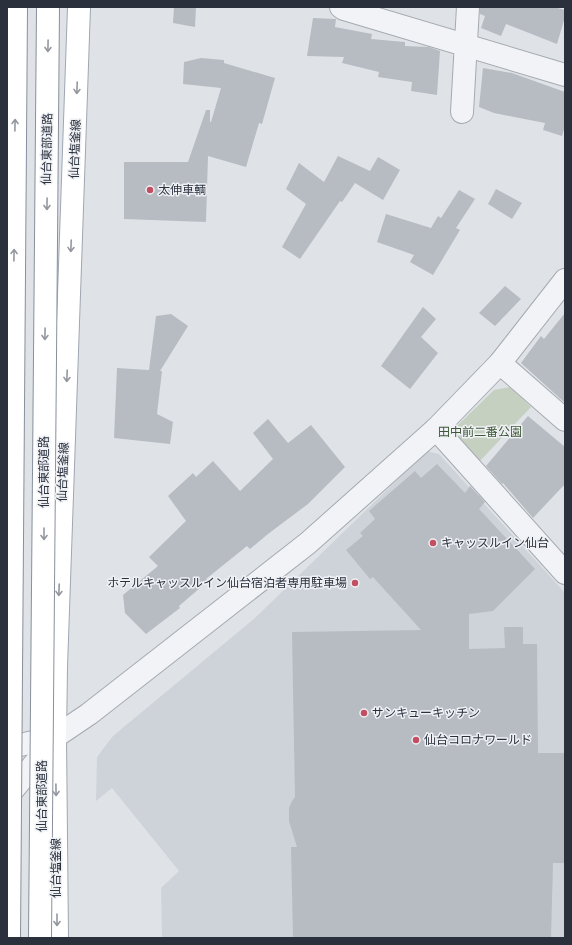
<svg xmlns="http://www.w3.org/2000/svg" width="572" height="945" viewBox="0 0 572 945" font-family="'DejaVu Sans','Noto Sans JP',sans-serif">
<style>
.built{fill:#ced2d9}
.green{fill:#c5d0c1}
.building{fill:#b7bcc3}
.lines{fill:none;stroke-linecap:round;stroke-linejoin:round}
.minor-casing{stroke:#a5aab1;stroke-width:24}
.tertiary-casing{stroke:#a5aab1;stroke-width:24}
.primary-casing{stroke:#a0a7b2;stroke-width:24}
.minor{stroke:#f2f3f6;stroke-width:22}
.tertiary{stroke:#f2f3f6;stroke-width:22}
.primary{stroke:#fff;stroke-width:22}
.motorway-bridge-casing{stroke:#88909c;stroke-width:24;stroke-linecap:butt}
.motorway-bridge{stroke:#fff;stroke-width:22}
.oneway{stroke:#94989e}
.poi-dot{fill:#c24e62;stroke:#eff1f5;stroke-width:1.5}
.labels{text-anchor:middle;stroke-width:3;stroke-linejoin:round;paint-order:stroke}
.street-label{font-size:12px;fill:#2a313d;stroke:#eff1f5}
.poi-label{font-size:12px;fill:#2a313d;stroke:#eff1f5;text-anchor:start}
.park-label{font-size:12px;fill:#3f5738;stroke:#eff1f5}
</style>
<rect width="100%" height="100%" fill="#dfe3e7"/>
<path class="built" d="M427,451L439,454L565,593V938H162L161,888L179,871L112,788L96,801L97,757L113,736L255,618Z"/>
<path class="green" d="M510,387L531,407L479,462L460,441L458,425L494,390Z"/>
<g class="building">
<path d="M174,7H196L195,27L173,23Z"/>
<path d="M480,7H554L565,10V17L557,44L506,24L501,36L481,28L485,16L480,14Z"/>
<path d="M313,18L336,19L335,27L372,34L371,39L405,42V46L429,47L440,51L437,95L411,91L412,82L378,77L379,72L342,63L344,57L307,56Z"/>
<path d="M201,58L224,60V63L275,78L262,124L259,123L246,167L208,156L206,222L124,219V162H188L206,110H210V122H211L221,88L183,84L184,62Z"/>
<path d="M483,68L512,73L565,92V126L562,136L543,130L545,123L494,113L479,107Z"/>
<path d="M338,156L370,171L378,157L400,170L383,200L355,183L342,202L340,201L300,259L282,247L306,204L286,189L299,163L324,182Z"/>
<path d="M496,189L522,203L512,219L488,204Z"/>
<path d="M459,190L475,199L456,228L460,230L433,275L410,262L414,255L377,242L386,214L431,228L438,216L441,218Z"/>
<path d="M505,286L521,299L495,326L479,313Z"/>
<path d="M423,307L436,319L421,337L438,353L410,389L381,366Z"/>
<path d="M565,313V403L521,363L541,336L544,339Z"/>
<path d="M171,314L188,326L160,371H162L157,414L173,422L170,444L114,438L117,368L149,370L156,316Z"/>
<path d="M528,416L565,447V484L533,518L503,483L502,484L486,466Z"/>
<path d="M268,419L288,443L311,425L345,467L308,504L268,534L250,549L247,546L206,579L208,581L179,606L180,608L146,634L125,613L123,595L158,566L149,557L186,521L168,496L193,473L196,477L213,461L240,491L273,459L253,433Z"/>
<path d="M437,464L465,493L470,486L485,502L479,509L535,569L493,611L469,614V649L505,648L504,627H523V644H537L538,753H565V863H553L551,938H293L291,847H297L289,821V808L292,801L295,797L292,632L421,630L373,577L370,579L346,550L363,536L360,533L375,519L369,511L415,471L421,478Z"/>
</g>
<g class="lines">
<g class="minor-casing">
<g id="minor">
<path d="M341,7L344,9L565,75"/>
<path d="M462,112L468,7"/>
<path d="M500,363L565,420"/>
<path d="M436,429L565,573"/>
<path d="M55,737L89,714L308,543L436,429L500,363L565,280"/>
</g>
</g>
<g class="tertiary-casing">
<g id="tertiary">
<path d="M7,748L55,737"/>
<path d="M7,797L50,745"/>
</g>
</g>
<g class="primary-casing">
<path id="primary" d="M57,938L55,737L56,667L79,7"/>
</g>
<use href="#minor" class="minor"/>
<use href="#tertiary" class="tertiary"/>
<use href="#primary" class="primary"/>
<g class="motorway-bridge-casing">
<g id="motorway-bridge">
<path d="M9,938L16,7"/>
<path d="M40,938L48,7"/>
</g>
</g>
<use href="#motorway-bridge" class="motorway-bridge"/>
</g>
<defs><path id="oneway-shaft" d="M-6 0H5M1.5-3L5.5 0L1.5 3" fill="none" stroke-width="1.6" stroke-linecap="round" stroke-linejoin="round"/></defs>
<g class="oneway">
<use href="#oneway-shaft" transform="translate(48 46) rotate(91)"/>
<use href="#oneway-shaft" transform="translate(77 88) rotate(92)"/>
<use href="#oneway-shaft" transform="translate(15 125) rotate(-89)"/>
<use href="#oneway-shaft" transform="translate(47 204) rotate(91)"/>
<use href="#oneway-shaft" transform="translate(71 246) rotate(92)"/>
<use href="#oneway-shaft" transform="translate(14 255) rotate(-89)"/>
<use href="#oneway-shaft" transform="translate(45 334) rotate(91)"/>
<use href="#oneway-shaft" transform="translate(67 376) rotate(92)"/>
<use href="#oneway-shaft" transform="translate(44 534) rotate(90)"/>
<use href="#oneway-shaft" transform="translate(59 590) rotate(92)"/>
<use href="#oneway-shaft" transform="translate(56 790) rotate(89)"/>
<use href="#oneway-shaft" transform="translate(57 920) rotate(90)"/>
</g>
<g class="poi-dot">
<circle cx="150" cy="190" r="4"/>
<circle cx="433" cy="543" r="4"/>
<circle cx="355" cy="583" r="4"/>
<circle cx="364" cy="713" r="4"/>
<circle cx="416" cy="740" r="4"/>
</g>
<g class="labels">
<g class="street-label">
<text transform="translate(47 149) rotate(-89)" y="4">仙台東部道路</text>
<text transform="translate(75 149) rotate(-88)" y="4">仙台塩釜線</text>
<text transform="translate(44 472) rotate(-90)" y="4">仙台東部道路</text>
<text transform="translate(63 472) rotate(-88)" y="4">仙台塩釜線</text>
<text transform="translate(42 796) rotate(-90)" y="4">仙台東部道路</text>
<text transform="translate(56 868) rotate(-90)" y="4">仙台塩釜線</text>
</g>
<g class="poi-label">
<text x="158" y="194">太伸車輌</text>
<text x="441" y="547">キャッスルイン仙台</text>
<text x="347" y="587" text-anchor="end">ホテルキャッスルイン仙台宿泊者専用駐車場</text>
<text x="372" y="717">サンキューキッチン</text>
<text x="424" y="744">仙台コロナワールド</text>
</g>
<g class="park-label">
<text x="480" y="436">田中前二番公園</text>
</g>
</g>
<rect width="572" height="945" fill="none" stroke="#2a313d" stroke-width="16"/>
</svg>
